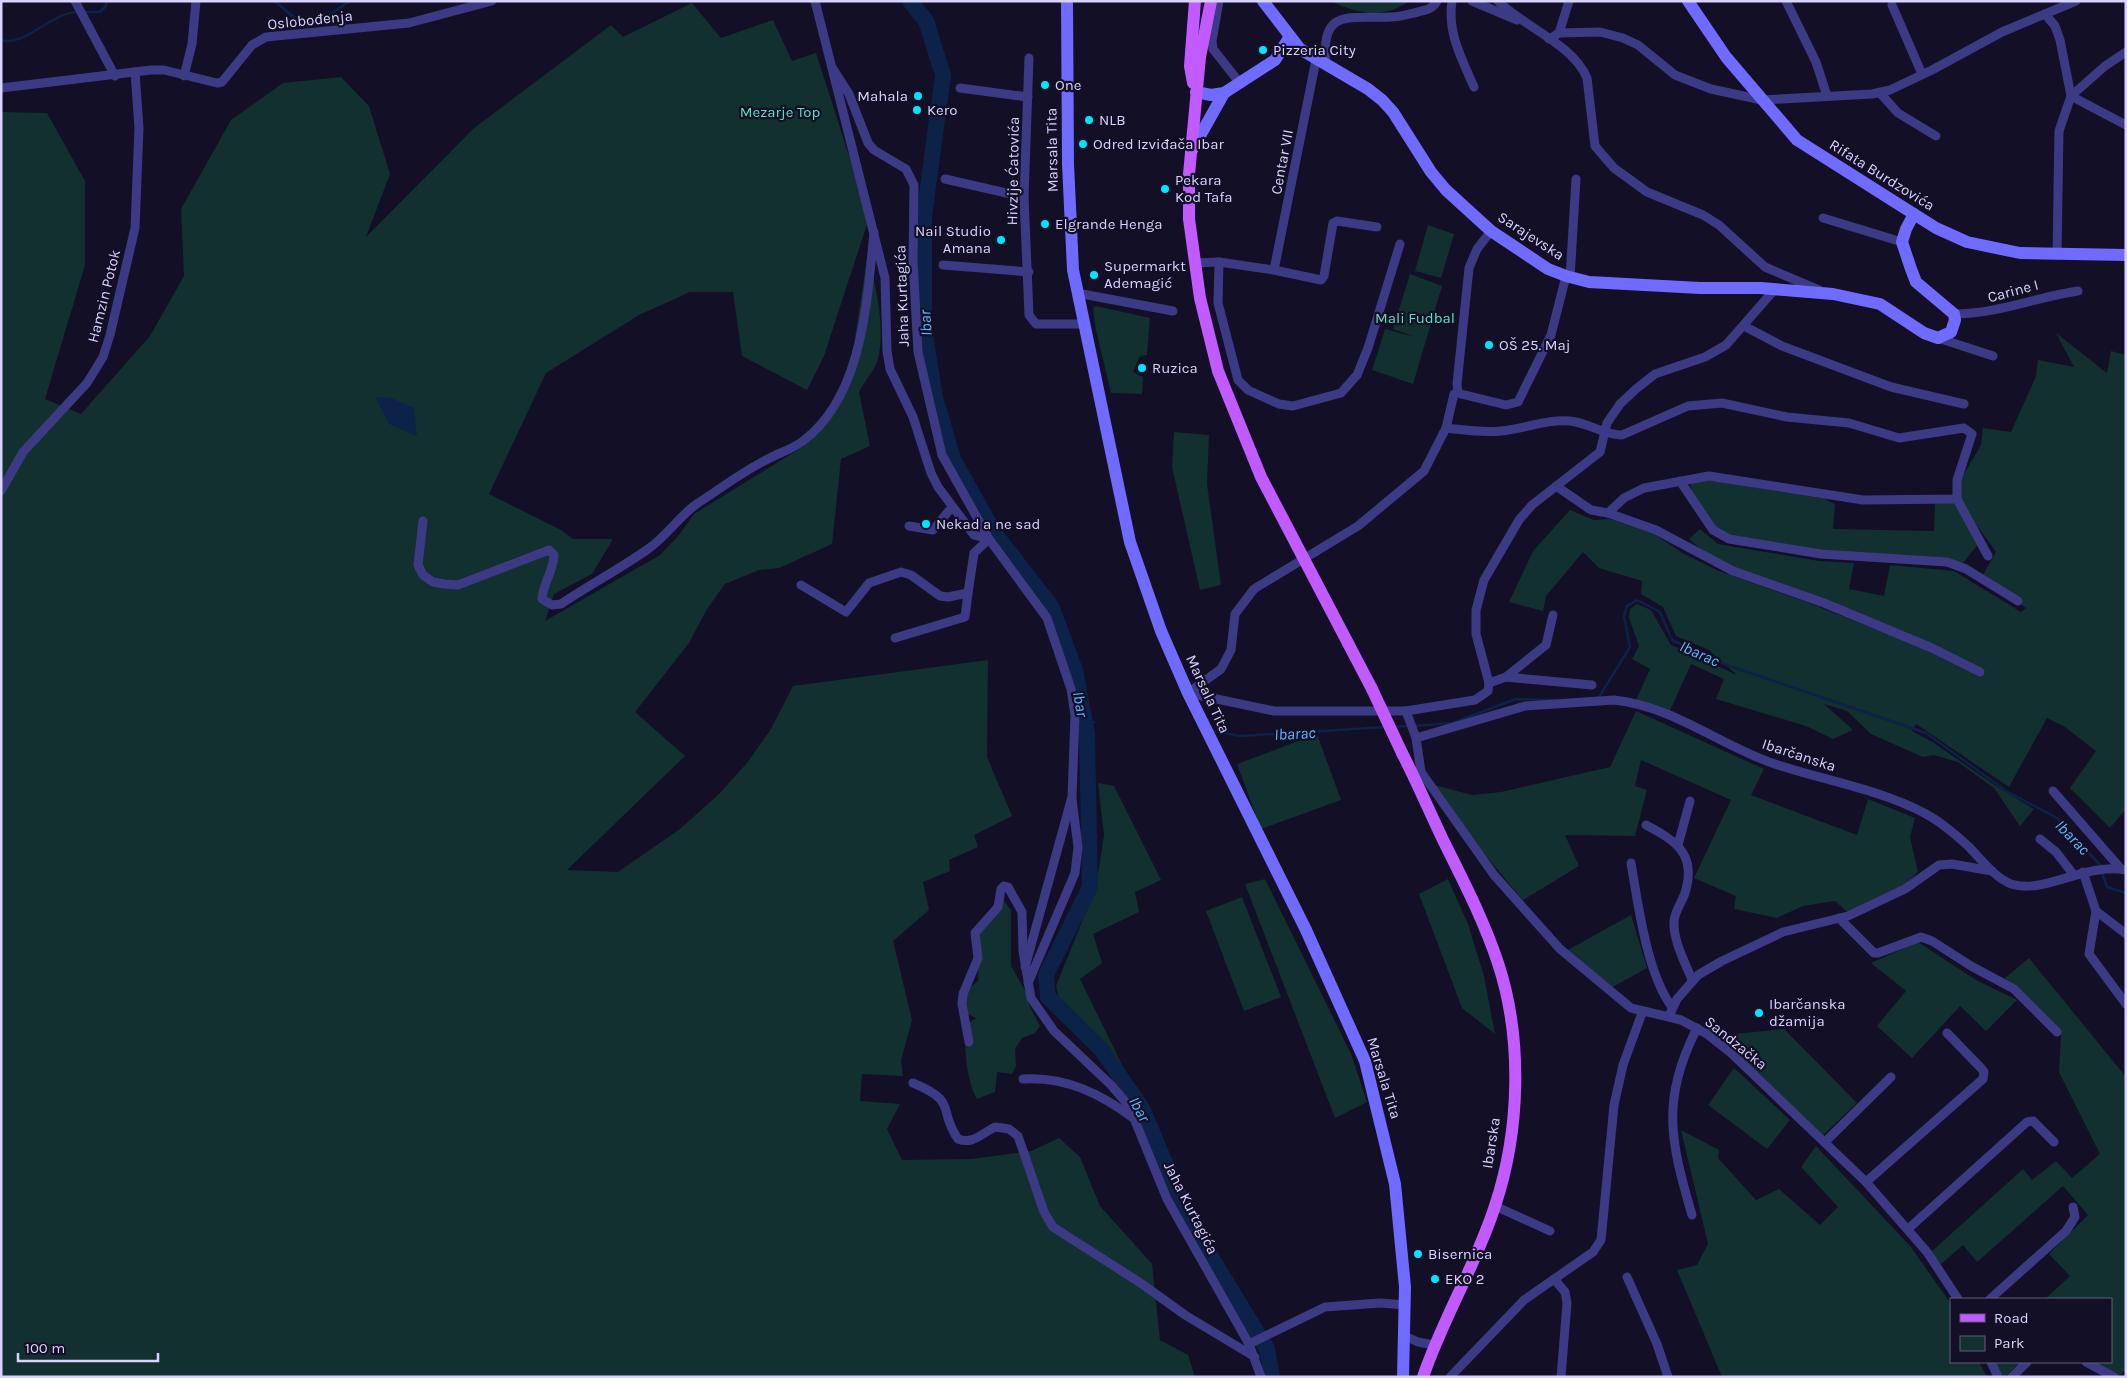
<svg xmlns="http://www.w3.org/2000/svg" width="2127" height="1378" viewBox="0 0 2127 1378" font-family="Karla,sans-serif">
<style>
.green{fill:#12302f}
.water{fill:#0c2248}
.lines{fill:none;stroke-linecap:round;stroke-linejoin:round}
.stream{stroke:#0c2248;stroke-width:2.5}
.river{stroke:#0c2248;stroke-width:16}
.street{stroke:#3d3a85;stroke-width:9}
.secondary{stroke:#6f6bff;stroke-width:12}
.primary{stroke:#c25bff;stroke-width:12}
.primary-bridge{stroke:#c25bff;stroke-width:12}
.poi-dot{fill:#00e5ff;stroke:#130f26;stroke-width:2}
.labels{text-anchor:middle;stroke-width:4.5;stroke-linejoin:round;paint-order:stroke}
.street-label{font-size:15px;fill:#d9d4ff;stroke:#130f26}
.poi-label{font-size:15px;fill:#d9d4ff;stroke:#130f26;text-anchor:start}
.park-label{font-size:15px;fill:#5fe0c0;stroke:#130f26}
.water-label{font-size:16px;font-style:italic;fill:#62b6ff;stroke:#130f26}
</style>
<rect width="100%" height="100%" fill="#130f26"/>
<g class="green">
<path d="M1331,1H1409C1386,19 1356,14 1331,1Z"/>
<path d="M692,3L721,38L773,20L792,61L816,53L869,218L824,356L807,390L742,356L733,292H690L639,315L546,373L489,494L561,530L573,539H613L592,574L554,594L545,621L660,555L679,535L694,514L804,446L832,409L846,380L853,351L867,258C877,283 886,335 877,362C873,372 864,382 859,392L870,446L841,459L832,544L779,568L759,570L725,584L707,609L689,643L635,712L685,756L567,870L618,872L680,829L719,794L747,763L771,729L793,686L988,660L987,757L1012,816L974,835L978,847L949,860L950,871L923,882L929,910L893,941L912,1020L901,1061L903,1076L862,1074L860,1101L900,1104L887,1129L902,1160L971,1159L1031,1151L1059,1138L1080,1157L1100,1206L1152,1264L1160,1340L1188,1355L1195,1377H1V112L47,113L85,181V265L45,399L81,414L150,336L184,276L181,209L231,120L283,83L341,77L369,106L390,174L366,237L473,129L611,25L623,37Z"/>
<path d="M1428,225L1454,234L1441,278L1415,271Z"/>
<path d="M1410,274L1442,286L1413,384L1372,370L1385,329L1415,337L1393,329Z"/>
<path d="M1096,306L1150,318L1147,355L1140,356L1133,372L1143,377L1142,394L1111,393L1096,330L1093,308Z"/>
<path d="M2056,333L2107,373L2111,351L2126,355V809L2110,828L2070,788L2096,751L2065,727L2047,718L2009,787L1916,724L1912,731L1934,743L1996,786L2034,809L2020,826L1994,788L1958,762L1934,755L1923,757L1871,734L1847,711L1824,704L1853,730L1833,739L1806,726L1716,699L1724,679L1691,664L1668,715L1636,700L1650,669L1632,659L1639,646L1629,618L1630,609L1637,604L1651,610L1671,645L1737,675L1709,650L1676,636L1663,607L1641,594L1642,581L1599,568L1583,552L1546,596L1543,611L1509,602L1533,551L1570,510L1594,520L1610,519L1654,534L1684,554L1719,571L1809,603L1930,651L1981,676L1985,672L1934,645L1716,563L1689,539L1700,529L1718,544L1819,561L1854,563L1849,589L1884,596L1890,565L1954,571L2021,612L2026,608L1981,578L1996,552L1958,499L1961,479L1981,445L1983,428L2011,432L2036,376L2038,360L2074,367Z"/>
<path d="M1174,432L1209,435L1207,484L1221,585L1200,590L1172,467Z"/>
<path d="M1706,479L1825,499L1835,504L1833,529L1934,531L1935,501L1952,500L1980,542L1963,563L1820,551L1724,534C1707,525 1696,504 1690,486L1694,480Z"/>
<path d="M1636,711L1764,769L1751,795L1857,835L1868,799L1915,818L1910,837L1918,872L1899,890L1847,912L1835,901L1803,906L1777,918L1734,909L1736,896L1694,878L1731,800L1641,760L1635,786L1647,790L1635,836L1565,835L1579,866L1523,900L1485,855L1434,785L1472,795L1501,792L1610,767Z"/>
<path d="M1317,734L1341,800L1261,829L1237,764Z"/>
<path d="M1098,783L1114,786L1161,880L1135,892L1139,912L1093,934L1102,963L1080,979L1123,1067L1059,999L1056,986L1096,887L1104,835Z"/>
<path d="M1265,879L1351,1054L1367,1102L1335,1118L1245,884Z"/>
<path d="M1448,879L1468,924L1484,976L1495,1034L1462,1008L1419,894Z"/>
<path d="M1000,896L1011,910V966L1026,992L1030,1007L1040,1026L1035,1033L1022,1038L1015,1049L1016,1066L1012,1074L997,1072L995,1092L977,1099C965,1077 966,1051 964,1026L976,1018L964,1012L967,990L978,981C979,971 976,964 975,954C972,933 990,913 1000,896Z"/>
<path d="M1242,897L1281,997L1244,1011L1206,911Z"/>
<path d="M1631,915L1647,968L1609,989L1566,951Z"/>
<path d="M1918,942L1976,980L2017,1000L1986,1031L1960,1006L1912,1058L1877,1026L1906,991L1871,963Z"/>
<path d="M2029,958L2126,1077V1369L2118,1377L2085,1362H2111V1299H2045L2070,1276L2049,1254L2088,1215L2063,1186L1977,1262L1963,1245L1940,1265L1931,1252L2023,1169L2032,1180L2056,1161L2072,1178L2100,1154L2059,1072L2061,1035L2005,978Z"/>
<path d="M1784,1029L1857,1103L1820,1138L1713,1036Z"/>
<path d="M1734,1068L1790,1120L1767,1149L1708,1105Z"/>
<path d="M1681,1130L1719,1150L1718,1158L1756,1200L1779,1189L1820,1225L1838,1207L1801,1167L1816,1146L1911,1247L1951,1304V1362H1979L1987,1377H1722L1677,1270L1697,1265L1708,1244Z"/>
<path d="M1992,1362H2020L2005,1377H1999Z"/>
</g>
<path class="water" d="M375,397L391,398L414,408L417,436L389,424Z"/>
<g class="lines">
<g class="stream">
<path d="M274,1C282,6 288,14 296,18C315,30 334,11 350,1"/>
<path d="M85,12H100L106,6V1"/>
<path d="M1,40C24,48 52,11 79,12"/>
<path d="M1599,697L1630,647L1624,616L1627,606L1637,600L1660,612L1672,640L1727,665L1926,733L2006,791L2057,818L2101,866"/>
<path d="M1085,724L1094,722"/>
<path d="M1414,726L1452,723L1516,699L1554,700"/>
<path d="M1394,727L1408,726"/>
<path d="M1213,731L1241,736L1386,727"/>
<path d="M2102,872L2107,887L2126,893"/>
</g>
<path class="river" d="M910,1L926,21L943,75L924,216V329L935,397L953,459L995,534L1051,606L1075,670L1087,734L1090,887L1046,975L1048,997L1101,1049L1142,1108L1191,1224L1267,1349L1272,1377"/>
<g class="street">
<path d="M75,1L115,76"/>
<path d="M815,1L885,278L887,351L890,369L913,417L931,473L938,487L974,535L989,539"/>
<path d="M1219,1L1212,41L1213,49L1239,82"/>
<path d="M1452,1C1447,33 1462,59 1474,87"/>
<path d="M1472,1L1517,20"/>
<path d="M1498,1C1524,27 1573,44 1587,78L1595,146L1614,168L1647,192L1703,215L1719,225L1765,267L1819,290"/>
<path d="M1786,1L1816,62L1827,96"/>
<path d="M1892,5L1922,74"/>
<path d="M2045,14L2055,26L2060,40L2071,96L2059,131L2057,255"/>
<path d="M1559,33L1569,1"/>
<path d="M1549,39L1559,33L1600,32L1623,38L1638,45L1675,75L1711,89L1762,100L1872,94L1890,90L1932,70L2002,32L2076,1"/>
<path d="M2126,52L2105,66L2071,96L2126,125"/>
<path d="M1029,58L1024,197L1029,315L1036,324H1084"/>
<path d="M1326,64C1320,7 1350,19 1391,17C1400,17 1409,14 1418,12C1426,10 1433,9 1437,1"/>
<path d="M833,69L849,94L868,143L874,150L906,169L914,185L913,261L918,352L942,455L989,539L1047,618L1071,689L1075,715L1072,797L1025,967"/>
<path d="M184,76L192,44L196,1"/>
<path d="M1,88L151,70H164L217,83L222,82L252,45L266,37L409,23L492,1"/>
<path d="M960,88L1028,97"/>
<path d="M1880,93L1898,113L1936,136"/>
<path d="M945,179L1024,197"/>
<path d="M1823,218L1902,242"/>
<path d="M1491,231L1477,249L1469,268L1457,384L1458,392L1461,394L1506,405L1518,402L1551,335L1566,276"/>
<path d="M1219,262L1218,303L1238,380L1248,390L1261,396L1279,404L1293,406L1341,393L1357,375L1368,348L1400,244"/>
<path d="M1195,263L1219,262L1274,270L1321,280L1324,276L1333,223L1337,221L1377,227"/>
<path d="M943,265L1029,272"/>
<path d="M1274,270L1316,60"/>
<path d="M1570,278L1576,179"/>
<path d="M1077,293L1173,311"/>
<path d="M1954,314C1997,314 2036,297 2078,291"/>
<path d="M1744,326L1782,346L1891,387L1964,404"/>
<path d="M1938,338L1993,356"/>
<path d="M1446,428C1464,430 1482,433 1501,431C1524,429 1546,419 1570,421C1589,423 1604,435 1622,435L1688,406L1722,403L1787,417L1849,423L1899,438L1964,428L1972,434L1957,480V499L1863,500L1709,476L1644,488L1624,498L1608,513L1591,510L1556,486"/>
<path d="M1680,481L1713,530L1729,539L1821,554L1947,562L1966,569L2018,601"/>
<path d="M1,491L23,452L87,383L103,357L110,335L135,228L139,128L135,72"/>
<path d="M1957,499L1988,556"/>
<path d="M1608,513L1656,530L1733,571L1824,603L1932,648L1980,672"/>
<path d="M423,521L418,565L423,575L433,582L444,584L458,585L549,550L554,555C554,570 543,583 542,599L552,605L561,604C589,585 620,569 648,549C667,536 679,516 698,503C720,489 742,472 766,460C778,453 791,450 803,441C863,396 867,301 874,232"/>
<path d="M909,526L933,530L952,507"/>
<path d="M801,585L846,612L869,583L901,572L911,575L940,596L948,597L968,593L974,553L989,539"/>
<path d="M895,638L965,617L968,593"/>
<path d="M1506,677L1592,685"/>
<path d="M1489,683L1506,677L1546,645L1553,615"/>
<path d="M1188,693L1221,669L1231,650L1235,614L1254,589L1358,526L1424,471L1446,428L1454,394L1458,392"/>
<path d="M1188,693L1274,711H1406L1416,738L1421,772L1416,774"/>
<path d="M1406,711L1475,700L1488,691L1489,683L1476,634V610L1484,580L1519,520L1532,505L1600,452L1607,423L1620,404L1636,389L1655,374L1705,357L1726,345L1775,289"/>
<path d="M1416,738L1525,706L1614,700C1673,706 1721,746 1775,764C1826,781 1879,789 1926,814C1941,822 1956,835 1968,846C1981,859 1994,877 2011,884C2044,895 2086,862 2126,870"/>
<path d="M1421,772L1494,875L1560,949L1631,1008L1681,1020L1707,1034L1731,1053L1866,1182L1927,1252L1958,1299"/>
<path d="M2053,791L2121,869"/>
<path d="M1646,825C1676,841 1697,854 1685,893C1682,902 1675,911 1674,921C1673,941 1685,962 1692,980"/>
<path d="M2040,839L2056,852L2073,874"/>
<path d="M1678,845L1690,801"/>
<path d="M1631,863C1638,904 1647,974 1672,1007"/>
<path d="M2083,872L2096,911L2126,934"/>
<path d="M2096,911L2089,954L2126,1004"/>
<path d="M1839,918L1874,953H1878L1921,937L1932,941L1971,966L2014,989L2057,1032"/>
<path d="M1028,983L1075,873L1078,847L1072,799"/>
<path d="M1669,1016L1677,999L1698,975L1722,961L1783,932L1848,916L1905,889L1939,865L1952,864L1992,871"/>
<path d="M969,1042L962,1004L963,994L978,958L975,933L998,907L1001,889L1004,886L1008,887L1022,912L1023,951L1031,998L1054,1031L1111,1085L1129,1106L1167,1199L1249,1344L1261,1377"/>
<path d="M1023,1079C1065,1076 1101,1094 1133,1118"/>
<path d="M913,1083C959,1102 937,1109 958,1139C973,1145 982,1133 995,1127L1009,1129L1018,1136L1044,1212L1053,1227L1142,1284L1185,1315L1255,1357"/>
<path d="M1825,1142L1891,1077"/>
<path d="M1866,1182L1983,1079L1984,1072L1981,1068L1947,1033"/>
<path d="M1495,1206L1550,1231"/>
<path d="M1692,1215C1670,1140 1661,1100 1697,1028"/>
<path d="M1908,1229L2027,1122L2033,1121L2054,1142"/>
<path d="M1627,1277L1657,1344L1668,1377"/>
<path d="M1554,1279L1565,1292L1567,1303L1561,1377"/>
<path d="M1990,1299L2066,1231L2075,1217L2073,1207"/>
<path d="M1405,1336L1418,1342L1434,1345"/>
<path d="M1249,1344L1325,1307L1380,1303L1406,1305"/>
<path d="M1991,1362L1998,1377"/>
<path d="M2086,1362L2114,1377"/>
<path d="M1450,1377L1524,1300L1593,1252L1601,1240L1614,1105L1623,1065L1642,1013"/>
<path d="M2012,1377L2027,1362"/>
</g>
<g class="secondary">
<path d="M1067,1L1068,164L1073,270L1130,542L1161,631L1188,693L1306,930L1365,1061L1395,1184L1405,1287L1403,1377"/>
<path d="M1263,1L1300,49L1368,89L1382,100L1393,112L1431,172L1446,190L1491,231L1548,269L1566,276L1589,282L1700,288H1760L1833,294L1880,304L1924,333L1938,338L1951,332L1955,320L1954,314L1916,282L1911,269L1902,242L1906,229L1914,214"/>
<path d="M1688,1L1726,57L1797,140L1936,228L1967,242L2020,253L2126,255"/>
<path d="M1196,92L1211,95L1224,93L1275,60L1289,38"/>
<path d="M1192,150L1224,93"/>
</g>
<g class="primary">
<path d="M1211,1L1200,57L1189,174V219L1200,298L1218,371L1261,477L1372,689"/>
<path d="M1193,83L1190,66L1195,1"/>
<path d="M1402,753C1417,782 1430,813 1444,842C1464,882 1484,921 1498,963C1523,1039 1520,1131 1495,1206C1476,1265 1443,1318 1423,1377"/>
</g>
<path class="primary-bridge" d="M1372,689L1402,753"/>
</g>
<g class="poi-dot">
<circle cx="1263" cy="50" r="5"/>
<circle cx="1045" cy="85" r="5"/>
<circle cx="918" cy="96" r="5"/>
<circle cx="917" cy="110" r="5"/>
<circle cx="1089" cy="120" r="5"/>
<circle cx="1083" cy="144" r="5"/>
<circle cx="1165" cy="189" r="5"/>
<circle cx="1045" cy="224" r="5"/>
<circle cx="1001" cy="240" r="5"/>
<circle cx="1094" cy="275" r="5"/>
<circle cx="1489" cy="345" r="5"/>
<circle cx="1142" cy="368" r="5"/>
<circle cx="926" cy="524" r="5"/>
<circle cx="1759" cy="1013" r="5"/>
<circle cx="1418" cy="1254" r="5"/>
<circle cx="1435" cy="1279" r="5"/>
</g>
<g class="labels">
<g class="street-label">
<text transform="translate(310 20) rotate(-6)" y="5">Oslobođenja</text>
<text transform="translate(1052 150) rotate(-91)" y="5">Marsala Tita</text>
<text transform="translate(1282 162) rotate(-79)" y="5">Centar VII</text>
<text transform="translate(1013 171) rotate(-89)" y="5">Hivzije Ćatovića</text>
<text transform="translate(1882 175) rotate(32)" y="5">Rifata Burdzovića</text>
<text transform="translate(1531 236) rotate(33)" y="5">Sarajevska</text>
<text transform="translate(2013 291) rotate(-15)" y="5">Carine I</text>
<text transform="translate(104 296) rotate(-76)" y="5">Hamzin Potok</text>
<text transform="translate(902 296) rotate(-92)" y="5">Jaha Kurtagića</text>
<text transform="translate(1208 694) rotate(65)" y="5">Marsala Tita</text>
<text transform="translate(1799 755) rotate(18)" y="5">Ibarčanska</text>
<text transform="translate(1736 1043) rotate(39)" y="5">Sandzačka</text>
<text transform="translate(1384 1078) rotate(73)" y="5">Marsala Tita</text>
<text transform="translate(1491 1143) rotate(-81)" y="5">Ibarska</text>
<text transform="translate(1191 1208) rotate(63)" y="5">Jaha Kurtagića</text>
</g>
<g class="poi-label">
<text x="1273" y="55">Pizzeria City</text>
<text x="1055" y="90">One</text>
<text x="908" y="101" text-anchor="end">Mahala</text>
<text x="927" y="115">Kero</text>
<text x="1099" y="125">NLB</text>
<text x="1093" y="149">Odred Izviđača Ibar</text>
<text x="1175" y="185">Pekara<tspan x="1175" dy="17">Kod Tafa</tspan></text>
<text x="1055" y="229">Elgrande Henga</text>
<text x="991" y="236" text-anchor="end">Nail Studio<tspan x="991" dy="17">Amana</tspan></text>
<text x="1104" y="271">Supermarkt<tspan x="1104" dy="17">Ademagić</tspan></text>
<text x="1499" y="350">OŠ 25. Maj</text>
<text x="1152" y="373">Ruzica</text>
<text x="936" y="529">Nekad a ne sad</text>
<text x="1769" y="1009">Ibarčanska<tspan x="1769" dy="17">džamija</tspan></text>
<text x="1428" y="1259">Bisernica</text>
<text x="1445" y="1284">EKO 2</text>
</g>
<g class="park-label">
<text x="780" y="117">Mezarje Top</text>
<text x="1415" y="323">Mali Fudbal</text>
</g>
<g class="water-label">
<text transform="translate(925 323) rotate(-93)" y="6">Ibar</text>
<text transform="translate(1700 653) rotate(24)" y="6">Ibarac</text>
<text transform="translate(1081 704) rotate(79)" y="6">Ibar</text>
<text transform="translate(1295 733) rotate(-3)" y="6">Ibarac</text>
<text transform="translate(2073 837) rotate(46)" y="6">Ibarac</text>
<text transform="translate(1140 1109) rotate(61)" y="6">Ibar</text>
</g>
</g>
<rect width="2127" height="1378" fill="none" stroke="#d9d4ff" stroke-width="5"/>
<rect x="1950" y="1298" width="162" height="65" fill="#130f26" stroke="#625e7d"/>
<rect x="1960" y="1314" width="25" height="8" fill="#c25bff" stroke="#625e7d"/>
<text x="1994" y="1323" font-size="15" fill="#d9d4ff">Road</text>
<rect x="1960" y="1336" width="25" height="15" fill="#12302f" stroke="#625e7d"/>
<text x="1994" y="1348" font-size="15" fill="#d9d4ff">Park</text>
<path d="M18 1353v8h140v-8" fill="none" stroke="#d9d4ff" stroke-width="2.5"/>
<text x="25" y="1353" font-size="15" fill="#d9d4ff" stroke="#130f26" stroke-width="4" paint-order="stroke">100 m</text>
</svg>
